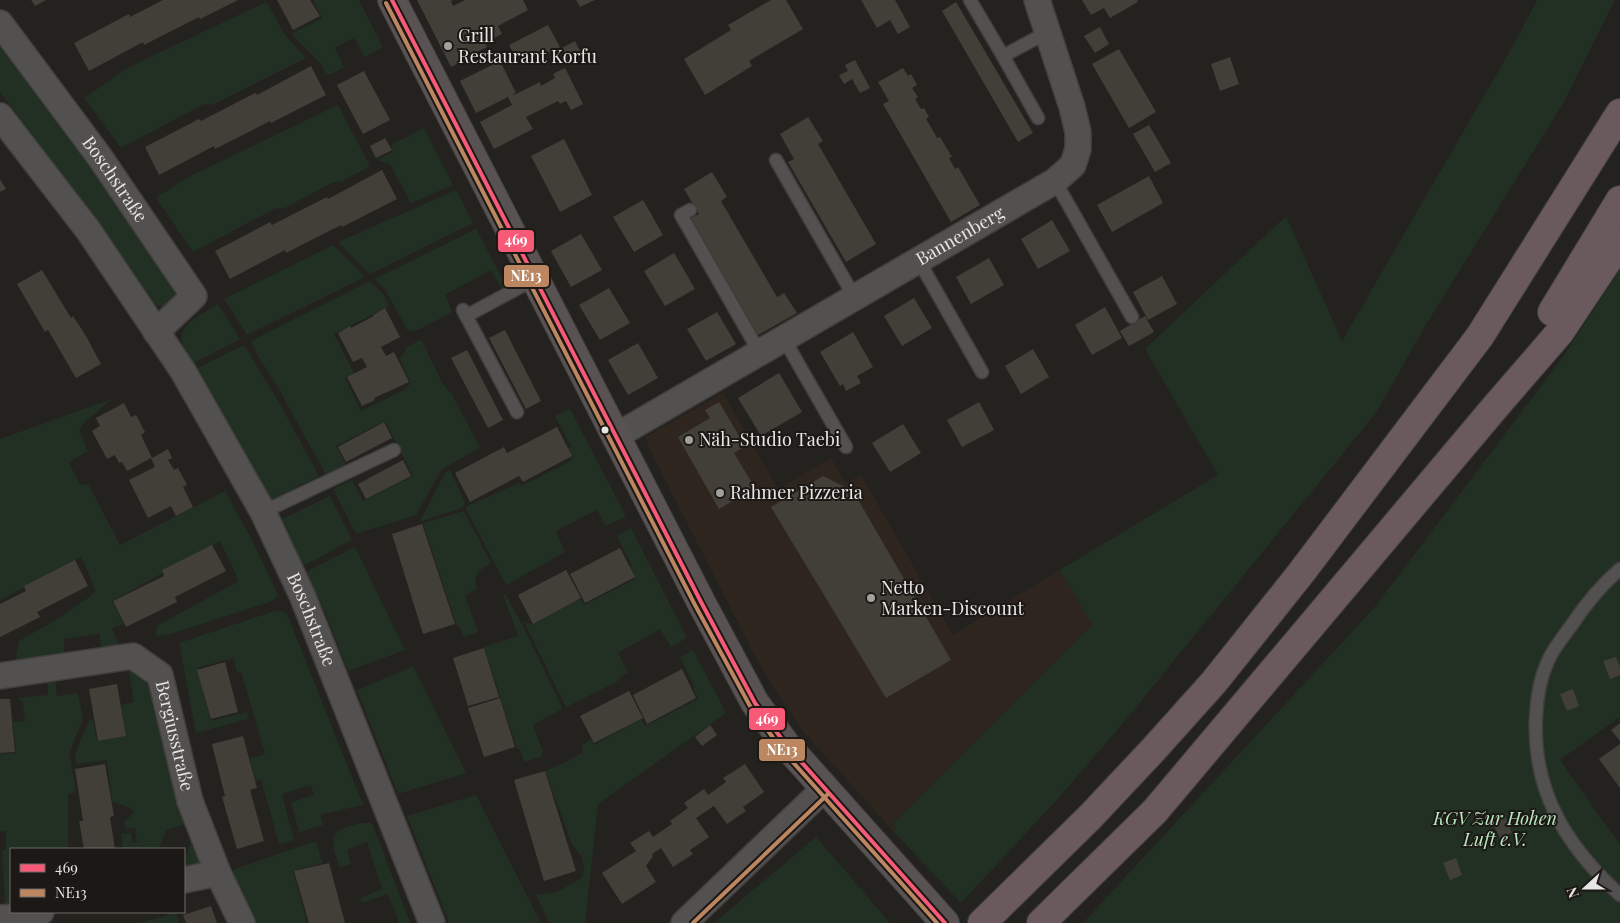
<svg xmlns="http://www.w3.org/2000/svg" width="1620" height="923" viewBox="0 0 1620 923" font-family="'Playfair Display',serif">
<style>
.built{fill:#2e261e}
.green{fill:#213022}
.building{fill:#423e38}
.lines{fill:none;stroke-linecap:round;stroke-linejoin:round}
.service-casing{stroke:#413f3d;stroke-width:15}
.minor-casing{stroke:#413f3d;stroke-width:28}
.secondary-casing{stroke:#413f3d;stroke-width:30}
.motorway-casing{stroke:#413f3d;stroke-width:30}
.service{stroke:#525150;stroke-width:12}
.minor{stroke:#525150;stroke-width:25}
.secondary{stroke:#595252;stroke-width:28}
.motorway{stroke:#6a5a5d;stroke-width:28}
.bus-1-casing{stroke:#1c1815;stroke-width:8}
.bus-2-casing{stroke:#1c1815;stroke-width:8}
.bus-1{stroke:#f75a77;stroke-width:4}
.bus-2{stroke:#bb8660;stroke-width:4}
.poi-dot{fill:#a3a19e;stroke:#1c1815;stroke-width:2}
.bus-dot{fill:#e8e6e3;stroke:#1c1815;stroke-width:2}
.labels{text-anchor:middle;stroke-width:4;stroke-linejoin:round;paint-order:stroke}
.poi-label{font-size:18px;fill:#e8e6e3;stroke:#1c1815;text-anchor:start}
.street-label{font-size:18px;fill:#e8e6e3;stroke:#1c1815}
.park-label{font-size:18px;font-style:italic;fill:#b8e8be;stroke:#1c1815}
.line-badge{stroke:#1c1815;stroke-width:2}
.badge-label{font-size:14px;text-anchor:middle;font-weight:bold;fill:#fff}
</style>
<rect width="100%" height="100%" fill="#24221f"/>
<path class="built" d="M723,393L778,489L831,458L846,483L861,475L953,635L1060,570L1092,625L893,823L896,829L893,831L801,729L775,690L754,654L651,452L645,437Z"/>
<g class="green">
<path d="M313,0H359L383,47L365,57L354,38L335,48L344,67L332,74H326L321,64L291,34L322,18Z"/>
<path d="M1537,0H1615L1564,102L1424,328L1376,413L1119,728L1054,803L961,903L893,831L896,829L893,823L1092,625L1060,570L1218,475L1145,349L1286,216L1342,341L1514,44Z"/>
<path d="M264,3L268,4L285,35L306,58L212,105L204,104L121,148L84,98L129,67Z"/>
<path d="M0,47L85,160L167,278L175,291L174,301L167,307L158,306L149,298L113,245L0,92Z"/>
<path d="M338,105L370,166L341,182H333L283,209L276,208L193,252L156,198L190,176Z"/>
<path d="M424,128L453,185L411,203L390,164L377,160L393,152L391,145Z"/>
<path d="M456,190L473,223L370,274L338,242Z"/>
<path d="M476,229L507,287L502,289L491,270L445,295L452,312L420,329L408,331L386,291L375,279Z"/>
<path d="M333,245L365,277L247,335L224,299Z"/>
<path d="M1620,269V717L1560,760L1620,845V923H1083L1374,608L1565,354Z"/>
<path d="M370,281L384,295L389,306L334,334L354,373L345,378L361,411L404,390L411,383L399,358L405,352L406,348L421,339L443,384L452,394L480,448L442,469L416,515L356,534L333,489L352,480L363,501L413,476L385,421L336,446L347,467L328,478L281,393L254,349L251,341Z"/>
<path d="M218,304L240,339L192,364C168,328 190,321 218,304Z"/>
<path d="M244,345L281,406L319,476L271,500L196,369Z"/>
<path d="M112,399L85,422L79,430L88,451L69,463L80,484L88,485L90,487L120,545L225,491L252,540L278,595L273,601L170,634L155,637L158,625L239,581L220,541L112,601L124,624L112,628L119,645L102,649L99,634L64,639V657L15,663L19,641L54,621L91,596L95,590C90,578 87,568 81,557L0,600V439Z"/>
<path d="M570,409L626,516L606,526L597,510L556,531L565,552L506,585L465,507L519,483L521,486L573,460L568,448L571,446L555,416Z"/>
<path d="M450,470L465,503L462,508L422,521L421,519L445,473Z"/>
<path d="M330,496L352,540L303,566L280,520Z"/>
<path d="M464,511L491,563C478,571 473,574 477,589L465,596L478,632L463,637L460,628L456,624L423,523Z"/>
<path d="M631,528L687,638L671,647L660,629L618,653L628,673L620,677L618,681L566,707L524,622L530,624L580,599L584,605L635,579L630,567L632,566L617,536Z"/>
<path d="M355,547L405,650L348,671L327,617L306,572Z"/>
<path d="M505,593L524,628L562,707V709L533,725L543,752L541,757L524,762L520,749L517,748L484,647L518,636L504,597Z"/>
<path d="M278,610L287,614L363,805L320,815L323,825L299,832L291,802L314,795L311,785L282,794L294,840L279,844L261,779L255,780L250,758L265,754L241,672L237,673L233,658L197,668L211,721L247,712L248,719L196,733L179,643Z"/>
<path d="M693,650L726,713L598,804L585,923H549L536,895L557,892L583,877L584,868L582,857L572,844L545,771L564,763L582,753L583,751L581,746L591,739L594,745L641,719L645,726L698,699L693,687L694,686L680,657Z"/>
<path d="M128,665L146,669L188,823L166,830L159,849H123L121,834L131,833L132,843H137L135,828L125,829L124,822L134,813L130,808L112,801L107,760L77,764L75,754L89,721L93,720L97,741L126,736L121,705L134,702Z"/>
<path d="M413,666L466,773L398,794L357,690Z"/>
<path d="M55,679L57,696L78,693L83,719L69,753L76,792L68,794V849H11V908H7L5,905L2,850L6,849V831H0V754L16,753L13,722L25,721L23,703L18,698L48,695L47,680Z"/>
<path d="M476,795L541,923H449L407,816Z"/>
<path d="M361,823H372L410,923H399L388,894L362,903L360,898L382,889L367,842L347,850L351,864L340,868C337,859 328,839 338,831C343,827 355,825 361,823Z"/>
<path d="M193,836C199,850 204,856 196,871L184,870L186,856Z"/>
<path d="M816,837L890,923H714Z"/>
<path d="M316,841L322,863L293,871L307,923H256L233,876L234,869Z"/>
<path d="M168,912H179L176,913L179,923H138L169,915Z"/>
</g>
<g class="building">
<path d="M31,0H46L35,6Z"/>
<path d="M163,0H238L200,19L199,17L144,45L143,42L89,71L74,43L129,14L130,17Z"/>
<path d="M277,0H310L320,16L293,30Z"/>
<path d="M417,0H453L451,1L453,6L465,0H523L528,10L498,26L502,34L485,43L487,47L477,52L478,54L451,67Z"/>
<path d="M576,0H595L580,7Z"/>
<path d="M771,0H786L803,29L749,61L752,66L705,95L684,59L731,30L728,25Z"/>
<path d="M861,0H895L910,27L898,34L890,20L877,28Z"/>
<path d="M1082,0H1137L1138,2L1110,18L1104,8L1091,15Z"/>
<path d="M956,2L1033,133L1018,142L942,11Z"/>
<path d="M548,25L560,47L526,64L520,53L515,56L509,45Z"/>
<path d="M1100,27L1109,44L1095,53L1084,36Z"/>
<path d="M575,41L581,53L568,59L562,48Z"/>
<path d="M1119,49L1156,112L1129,128L1092,64Z"/>
<path d="M1230,57L1239,84L1220,91L1211,64Z"/>
<path d="M855,60L870,88L860,93L852,79L844,84L839,75L848,71L845,65Z"/>
<path d="M500,61L516,93L513,94L514,95L540,82L541,86L555,78L553,74L565,68L583,104L571,110L566,101L560,104L558,101L526,117L533,129L494,149L480,122L512,105L508,97L476,113L460,81Z"/>
<path d="M311,66L326,95L271,123L270,121L215,149L214,146L159,175L145,147L199,119L201,121L255,93L257,95Z"/>
<path d="M903,68L908,76L911,74L917,85L912,88L918,97L915,99L921,109L924,108L929,117L926,119L932,129L937,138L940,137L952,157L949,158L955,169L958,167L980,205L951,222L883,104L889,101L878,82Z"/>
<path d="M364,71L390,120L363,134L337,85Z"/>
<path d="M808,117L823,141L818,144L876,244L846,262L788,162L794,159L780,134Z"/>
<path d="M1149,125L1171,163L1155,172L1133,134Z"/>
<path d="M385,138L392,150L376,158L370,146Z"/>
<path d="M564,139L592,195L560,212L531,156Z"/>
<path d="M382,170L397,199L342,227L341,225L286,253L285,250L230,279L215,251L270,222L272,225L327,197L328,199Z"/>
<path d="M712,172L727,197L721,201L777,297L784,293L797,313L758,335L691,218L699,214L684,189Z"/>
<path d="M1149,176L1163,203L1112,232L1097,205Z"/>
<path d="M0,179L6,189L0,192Z"/>
<path d="M643,200L663,235L634,252L613,217Z"/>
<path d="M1052,220L1070,251L1038,269L1021,239Z"/>
<path d="M581,234L602,270L571,287L551,251Z"/>
<path d="M674,253L695,289L665,306L644,271Z"/>
<path d="M989,258L1004,285L971,304L956,277Z"/>
<path d="M42,270L71,318L73,316L86,336L101,364L76,378L48,330L45,332L17,284Z"/>
<path d="M1162,276L1177,304L1148,320L1133,292Z"/>
<path d="M609,288L630,323L600,340L579,305Z"/>
<path d="M914,298L932,328L902,346L884,316Z"/>
<path d="M1105,307L1122,338L1092,355L1075,325Z"/>
<path d="M385,308L400,337L381,347L386,356L394,352L409,382L374,398L375,400L362,406L347,377L367,367L362,358L353,362L338,333L350,326L351,328L374,316L373,315Z"/>
<path d="M717,312L736,344L706,361L687,329Z"/>
<path d="M1145,316L1154,332L1129,346L1120,331Z"/>
<path d="M505,330L541,401L526,409L489,338Z"/>
<path d="M853,332L873,367L857,376L861,383L846,391L843,384L840,386L820,352Z"/>
<path d="M638,343L658,378L628,395L608,360Z"/>
<path d="M1033,349L1049,377L1021,394L1005,366Z"/>
<path d="M467,350L503,420L488,428L451,358Z"/>
<path d="M779,373L802,412L761,436L738,398Z"/>
<path d="M719,402L745,446L734,453L755,488L719,509L678,437L710,418L705,410Z"/>
<path d="M979,402L994,430L962,447L947,420Z"/>
<path d="M124,403L131,417L136,415L145,432L141,435L152,458L168,449L172,458L168,460L174,470L178,468L187,485L183,487L193,507L176,516L171,506L148,518L129,480L155,467L151,458L127,471L122,462L119,463L115,455L107,459L92,431L100,426L96,418Z"/>
<path d="M384,422L392,438L346,462L338,447Z"/>
<path d="M903,424L921,453L890,472L872,443Z"/>
<path d="M557,427L572,456L523,482L519,476L470,502L455,473L504,447L507,453Z"/>
<path d="M403,460L411,476L366,499L358,484Z"/>
<path d="M823,476L853,491L951,660L886,698L771,507Z"/>
<path d="M422,524L455,624L423,634L392,534Z"/>
<path d="M212,545L226,571L175,597L177,602L126,627L113,601L164,576L162,570Z"/>
<path d="M620,548L635,577L585,603L570,574Z"/>
<path d="M75,560L88,586L37,612L40,617L0,637V604L26,591L24,586Z"/>
<path d="M566,570L581,598L533,624L518,595Z"/>
<path d="M484,648L499,697L468,706L453,658Z"/>
<path d="M1616,657L1620,667V675L1610,679L1603,661Z"/>
<path d="M225,662L238,712L211,719L197,670Z"/>
<path d="M682,669L696,698L647,724L633,695Z"/>
<path d="M117,684L126,736L98,741L89,689Z"/>
<path d="M1573,689L1579,706L1567,711L1560,694Z"/>
<path d="M629,691L643,718L594,743L580,716Z"/>
<path d="M500,698L515,747L484,757L468,708Z"/>
<path d="M0,699H10L15,752L0,753Z"/>
<path d="M1620,723V741L1611,730Z"/>
<path d="M710,725L717,735L702,746L695,737Z"/>
<path d="M243,736L257,788L250,790L264,841L237,849L222,797L225,796L212,744Z"/>
<path d="M1620,744V788L1599,759Z"/>
<path d="M105,764L114,816L110,817L115,849H84L79,821H83L75,769Z"/>
<path d="M745,764L764,792L743,807L746,811L727,824L714,806L696,818L709,837L690,850L693,854L673,867L661,848L652,854L653,856L646,866L656,882L622,904L602,873L636,851L630,843L649,831L653,837L672,824L670,821L688,808L684,803L704,789L708,795L726,782L723,778Z"/>
<path d="M545,771L576,871L544,881L514,780Z"/>
<path d="M1505,816L1512,833L1499,838L1492,821Z"/>
<path d="M1456,858L1462,875L1450,880L1443,863Z"/>
<path d="M329,863L345,923H309L294,871Z"/>
<path d="M211,906L217,923H186L183,915Z"/>
</g>
<g class="lines">
<g class="service-casing">
<g id="service">
<path d="M970,0L1003,56"/>
<path d="M1038,118L1003,56L1048,32"/>
<path d="M776,160L855,298"/>
<path d="M1055,181L1132,317"/>
<path d="M690,210L681,215L760,353"/>
<path d="M919,261L982,372"/>
<path d="M463,310L517,412"/>
<path d="M466,316L535,279"/>
<path d="M784,339L846,447"/>
<path d="M263,512L394,450"/>
<path d="M1620,569C1600,586 1585,605 1571,626C1563,637 1553,649 1548,661C1540,678 1537,698 1536,716C1532,791 1566,846 1620,895"/>
</g>
</g>
<g class="minor-casing">
<g id="minor">
<path id="s1" d="M0,23L99,156L194,296L156,332"/>
<path id="s2" d="M0,116L88,230L183,371L263,512L302,595L432,923"/>
<path id="s3" d="M616,436L1055,181L1073,165L1078,149V132L1072,107L1037,0"/>
<path id="s4" d="M0,676L133,656L160,675L190,801L218,873L242,923"/>
<path d="M184,880L218,873"/>
<path d="M0,918L16,917L41,912"/>
<path d="M684,923L824,789"/>
</g>
</g>
<g class="secondary-casing">
<path id="secondary" d="M392,0L701,602L755,703L787,746L945,923"/>
</g>
<g class="motorway-casing">
<g id="motorway">
<path d="M1552,312L1620,200"/>
<path d="M982,923L1090,817L1153,750L1214,682L1301,573L1480,336L1620,113"/>
<path d="M1041,923L1155,811L1496,406L1560,332L1620,242"/>
</g>
</g>
<use href="#service" class="service"/>
<use href="#minor" class="minor"/>
<use href="#secondary" class="secondary"/>
<use href="#motorway" class="motorway"/>
<g class="bus-1-casing">
<path id="bus-1" d="M392,0L701,602L755,703L787,746L945,923"/>
</g>
<g class="bus-2-casing">
<g id="bus-2">
<path d="M386,3L695,605L750,706L782,750L937,923"/>
<path d="M693,923L828,794"/>
</g>
</g>
<use href="#bus-1" class="bus-1"/>
<use href="#bus-2" class="bus-2"/>
</g>
<g class="poi-dot">
<circle cx="448" cy="46" r="5"/>
<circle cx="689" cy="440" r="5"/>
<circle cx="720" cy="493" r="5"/>
<circle cx="871" cy="598" r="5"/>
</g>
<circle class="bus-dot" cx="605" cy="430" r="4.5"/>
<g class="labels">
<g class="poi-label">
<text x="458" y="42">Grill<tspan x="458" dy="21">Restaurant Korfu</tspan></text>
<text x="699" y="446">Näh-Studio Taebi</text>
<text x="730" y="499">Rahmer Pizzeria</text>
<text x="881" y="594">Netto<tspan x="881" dy="21">Marken-Discount</tspan></text>
</g>
<g class="street-label">
<text dy="6" stroke="none"><textPath href="#s1" startOffset="194">Boschstraße</textPath></text>
<text dy="6" stroke="none"><textPath href="#s3" startOffset="398">Bannenberg</textPath></text>
<text dy="6" stroke="none"><textPath href="#s2" startOffset="594">Boschstraße</textPath></text>
<text dy="6" stroke="none"><textPath href="#s4" startOffset="230">Bergiusstraße</textPath></text>
</g>
<g class="park-label">
<text x="1495" y="825">KGV Zur Hohen<tspan x="1495" dy="21">Luft e.V.</tspan></text>
</g>
</g>
<g class="line-badge">
<rect x="497" y="229" width="38" height="24" rx="5" fill="#f75a77"/>
<rect x="503" y="264" width="47" height="24" rx="5" fill="#bb8660"/>
<rect x="748" y="707" width="38" height="24" rx="5" fill="#f75a77"/>
<rect x="758" y="738" width="48" height="24" rx="5" fill="#bb8660"/>
</g>
<g class="badge-label">
<text x="516" y="245">469</text>
<text x="526" y="281">NE13</text>
<text x="767" y="724">469</text>
<text x="782" y="755">NE13</text>
</g>
<rect x="10" y="848" width="175" height="65" fill="#1c1815" stroke="#6e6a67"/>
<rect x="20" y="864" width="25" height="8" fill="#f75a77" stroke="#6e6a67"/>
<text x="55" y="873" font-size="15" fill="#e8e6e3">469</text>
<rect x="20" y="889" width="25" height="8" fill="#bb8660" stroke="#6e6a67"/>
<text x="55" y="898" font-size="15" fill="#e8e6e3">NE13</text>
<g transform="translate(1585 888) rotate(249)" stroke="#1c1815" stroke-width="4" paint-order="stroke">
<path d="M0-4L9 19L0 12L-9 19Z" fill="#e8e6e3"/>
<text y="-8" font-size="14" font-weight="bold" text-anchor="middle" fill="#e8e6e3">N</text>
</g>
</svg>
